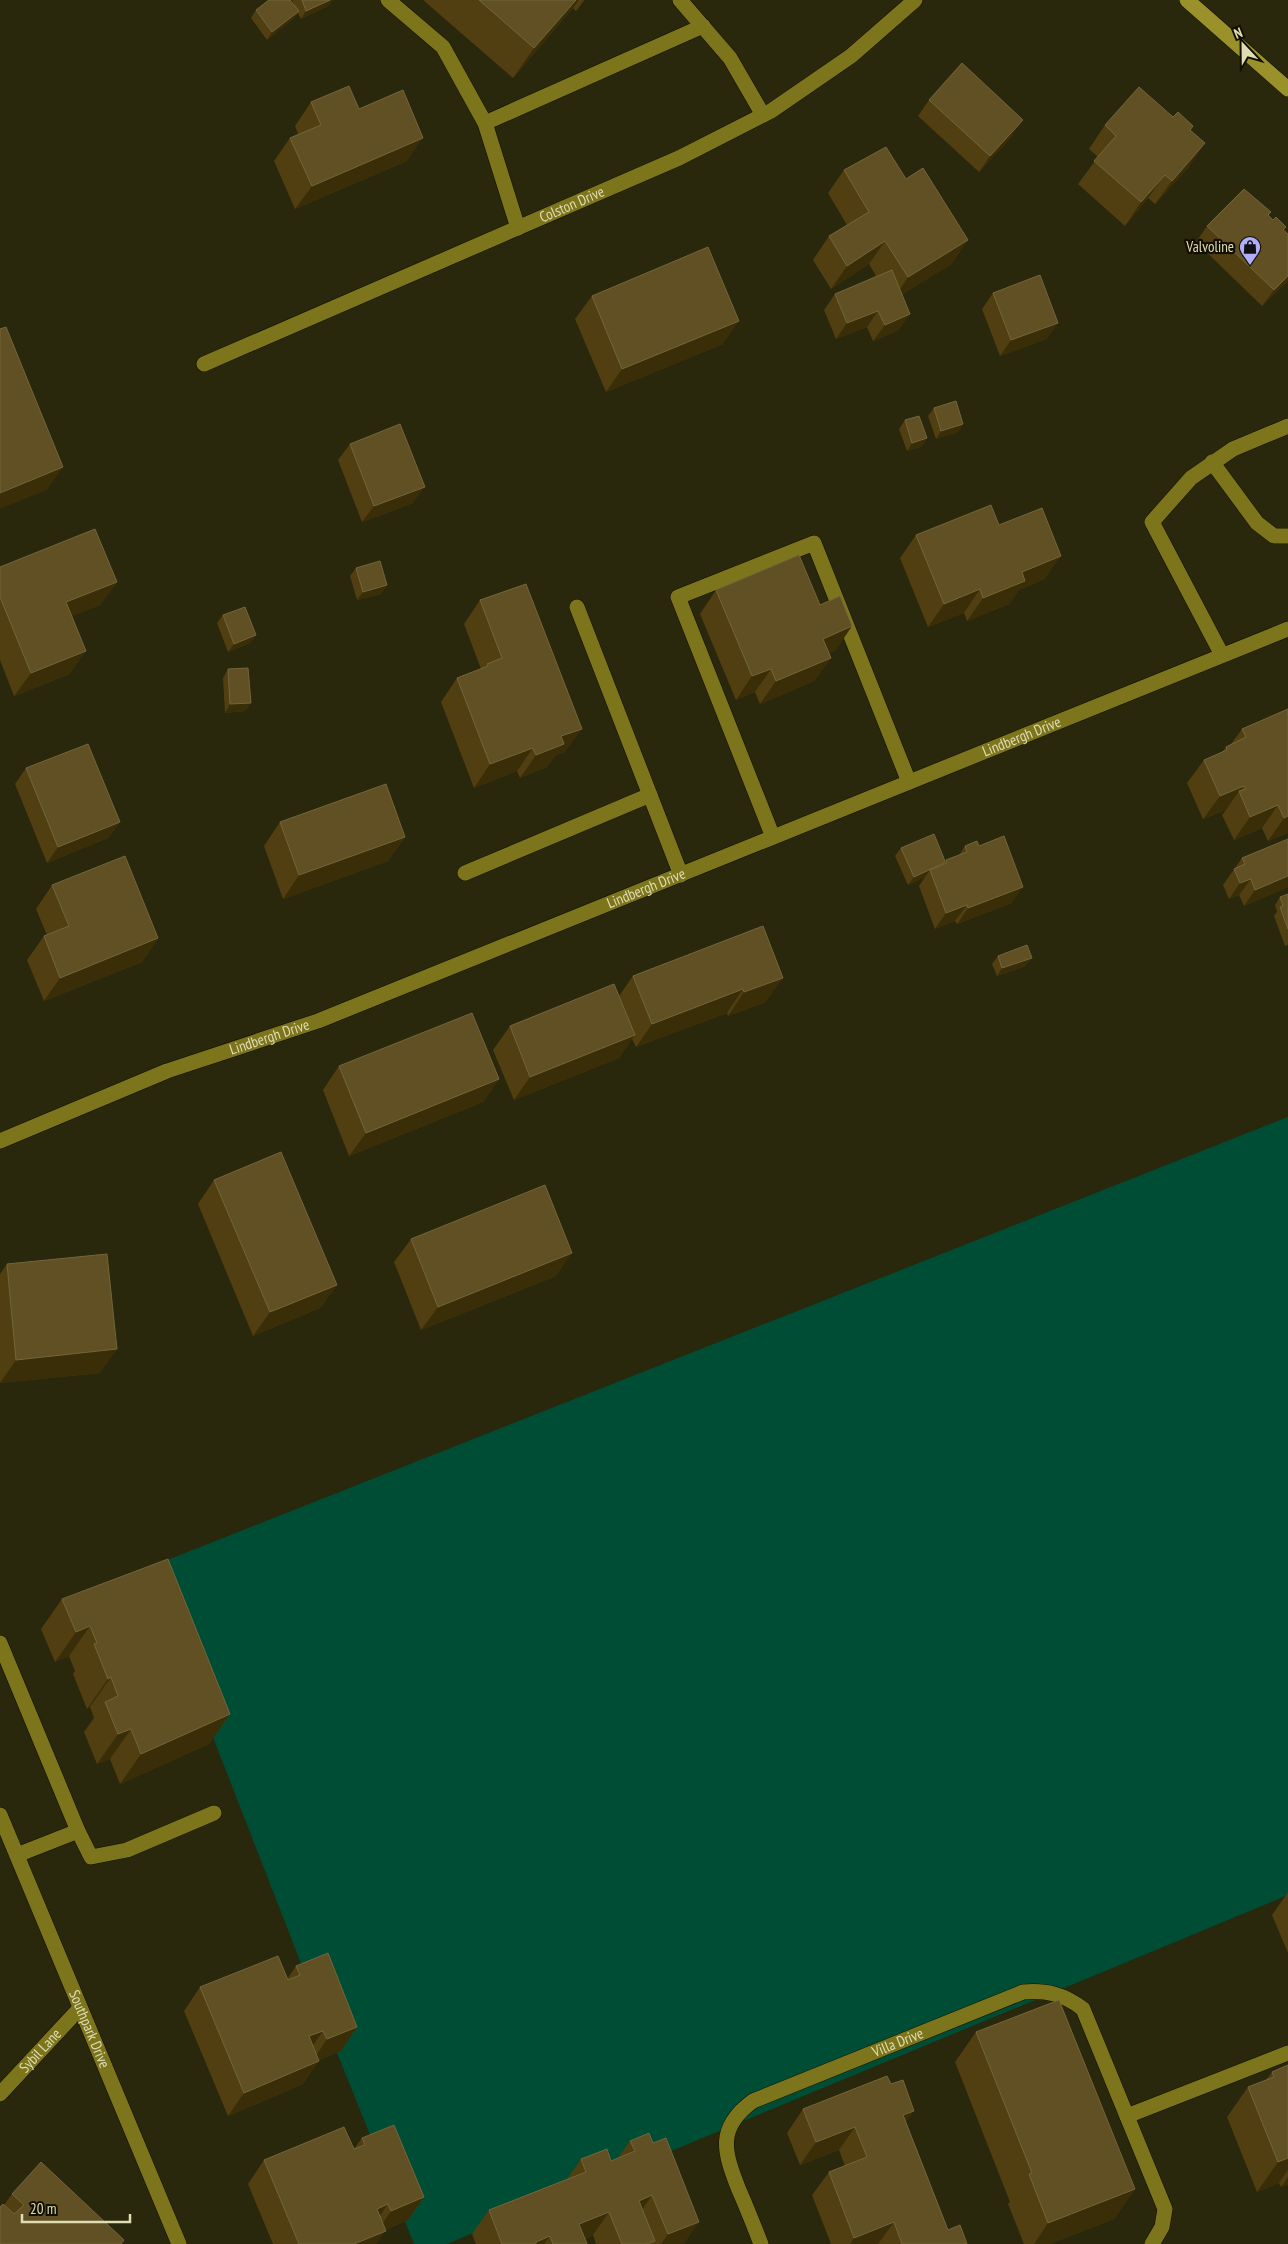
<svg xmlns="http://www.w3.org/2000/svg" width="1288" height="2244" viewBox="0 0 1288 2244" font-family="'PT Sans Narrow',sans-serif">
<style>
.green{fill:#004d35}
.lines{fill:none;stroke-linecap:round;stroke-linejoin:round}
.lane-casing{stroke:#120f00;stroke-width:16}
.street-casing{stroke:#120f00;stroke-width:16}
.highway-casing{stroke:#120f00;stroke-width:16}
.lane{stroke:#7d751c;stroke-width:15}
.street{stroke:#7d751c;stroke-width:15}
.highway{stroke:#9a912b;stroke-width:15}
.wall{fill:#513f12}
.shaded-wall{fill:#3a2e08}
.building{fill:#605024;stroke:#74663a}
.labels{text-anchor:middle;stroke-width:4.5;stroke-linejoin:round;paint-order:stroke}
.street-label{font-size:15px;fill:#e0ddb5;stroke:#120f00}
.poi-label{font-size:15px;fill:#e0ddb5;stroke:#120f00;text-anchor:end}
</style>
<rect width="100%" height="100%" fill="#29270c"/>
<path class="green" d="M1288,1117V1895L447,2244H414L302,1966L147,1568Z"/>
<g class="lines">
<g class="lane-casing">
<g id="lane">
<path d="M388,0L443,47L485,123L518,228"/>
<path d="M680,0L730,58L763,115"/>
<path d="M485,123L703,26"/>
<path d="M1212,462L1257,523L1274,536H1288"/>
<path d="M577,607L681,875"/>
<path d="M1222,655L1152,522L1191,478L1233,449L1288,426"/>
<path d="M773,837L678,597L814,543L909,782"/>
<path d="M465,873L650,795"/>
<path d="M0,1643L78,1831L91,1857L127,1850L214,1813"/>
<path d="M17,1855L78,1831"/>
</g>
</g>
<g class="street-casing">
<g id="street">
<path id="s1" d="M204,364L679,158L771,111L851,56L915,0"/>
<path id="s2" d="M0,1141L167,1071L318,1021L1288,629"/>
<path id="s3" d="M0,1815L179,2244"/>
<path id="s4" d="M0,2094L80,2008"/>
<path d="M1127,2116L1288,2053"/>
<path id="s5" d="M761,2244C754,2226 747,2208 739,2190C724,2152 716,2128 753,2101L1023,1992C1046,1990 1064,1994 1083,2009L1165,2209L1162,2227L1152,2244"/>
</g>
</g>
<g class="highway-casing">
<path id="highway" d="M1187,0L1288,89"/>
</g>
<use href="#lane" class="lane"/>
<use href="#street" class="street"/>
<use href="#highway" class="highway"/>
</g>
<g class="wall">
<path d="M292,0H333L328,6L301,19L298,13L293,19L267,40L251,18L256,10L295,6Z"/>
<path d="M423,0H585L576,11L573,8L513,78Z"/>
<path d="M929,100L1012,136L979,172L918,116Z"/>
<path d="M311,102L359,109L407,161L295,209L274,161L290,138L298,134L295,126Z"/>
<path d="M1173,117L1190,130L1189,167L1155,204L1148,198L1125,226L1078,184L1098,157L1089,149L1105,125Z"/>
<path d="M844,170L952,264L902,294L899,330L873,341L867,327L836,339L824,310L835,294L876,276L869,264L831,289L813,260L829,236L847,225L828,193Z"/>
<path d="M1271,212L1268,215L1273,220L1286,227L1284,230L1288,234V281L1262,306L1196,242L1207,226Z"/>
<path d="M993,293L1047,339L1000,356L982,309Z"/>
<path d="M592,296L723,344L606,392L575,319Z"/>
<path d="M934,408L963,424L958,432L936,439L928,416Z"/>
<path d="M905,420L927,438L921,447L907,451L899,429Z"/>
<path d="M350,444L413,503L362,522L338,460Z"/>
<path d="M999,525L1045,579L1019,590L1009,604L967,621L964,613L928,627L900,558L916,535Z"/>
<path d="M0,567L117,582L100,605L72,616L70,674L14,696L0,660Z"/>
<path d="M356,568L387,585L381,594L357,600L350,576Z"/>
<path d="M716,590L836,650L829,653L831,658L814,681L760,704L755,692L736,700L700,614Z"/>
<path d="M480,600L565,752L556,755L547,767L520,778L517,771L474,788L441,702L457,678L481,669L464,624Z"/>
<path d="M223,615L256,635L250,643L228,652L217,623Z"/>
<path d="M228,669L251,703L245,711L225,713L223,678Z"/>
<path d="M1288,709V833L1268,841L1262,828L1234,840L1222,815L1226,810L1203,819L1187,783L1204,760L1222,752L1226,747L1231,744L1242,729Z"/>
<path d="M26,768L120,822L108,838L47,863L15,784Z"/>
<path d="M280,822L405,837L388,861L283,899L264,846Z"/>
<path d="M965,846H979L1012,903L957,924L955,921L935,929L919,886L925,877L908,885L895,856L901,848L945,861L946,860L959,855Z"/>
<path d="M1242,858L1288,887L1244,906L1239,895L1229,899L1223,885Z"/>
<path d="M52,885L158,938L142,962L44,1001L27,960L44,936L47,935L36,909Z"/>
<path d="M1288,894V945L1285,946L1274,916L1277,912L1275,905L1280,897Z"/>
<path d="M763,926L766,1002L728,1016L727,1013L636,1047L632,1039L619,1058L514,1100L493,1050L510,1026L619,996L633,976Z"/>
<path d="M998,956L1026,966L997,976L992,964Z"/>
<path d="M339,1066L499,1079L483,1102L349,1156L323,1090Z"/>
<path d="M214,1180L337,1285L320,1308L253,1336L198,1204Z"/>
<path d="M411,1239L556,1276L421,1330L394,1262Z"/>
<path d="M7,1264L100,1373L0,1383V1274Z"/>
<path d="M62,1599L230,1714L209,1744L120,1784L110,1759L97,1764L84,1732L94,1718L90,1707L87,1709L73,1674L75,1671L69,1656L55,1662L41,1629Z"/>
<path d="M1288,1892V1953L1272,1915Z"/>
<path d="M296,1966L357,2027L341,2051L319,2060L303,2084L228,2116L184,2011L200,1987L287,1979Z"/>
<path d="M976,2032L1135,2189L1114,2219L1050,2244H1024L1008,2204L1010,2202L955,2062Z"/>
<path d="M1288,2065V2184L1281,2187L1279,2183L1257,2192L1227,2117L1248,2087L1266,2080L1272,2072Z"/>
<path d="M803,2109L906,2123L948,2230L967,2244H831L812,2195L829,2172L845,2166L839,2150L800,2165L787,2133Z"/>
<path d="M362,2138L424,2197L408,2220L385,2230L376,2244H273L248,2184L264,2160L354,2149Z"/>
<path d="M630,2141L684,2244H596L593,2235L585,2239L587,2244H476L472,2234L489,2210L567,2179L581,2159L611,2161L618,2158Z"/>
<path d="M12,2194L122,2244H0L4,2205Z"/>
</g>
<g class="shaded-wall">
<path d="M330,0H333L328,6L301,19L306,11Z"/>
<path d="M576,0H579L573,8L513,78L534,48Z"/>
<path d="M584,0H585L576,11Z"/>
<path d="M299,11L293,19L267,40L272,32Z"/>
<path d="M1023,120L1012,136L979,172L990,156Z"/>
<path d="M423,138L407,161L295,209L312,186Z"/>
<path d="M1205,143L1189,167L1155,204L1172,181Z"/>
<path d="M1165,175L1148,198L1125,226L1141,202Z"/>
<path d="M968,240L952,264L892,301L908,277Z"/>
<path d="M885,241L869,264L831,289L847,266Z"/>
<path d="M1288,276V281L1262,306L1274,290Z"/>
<path d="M878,311L867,327L836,339L847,323Z"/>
<path d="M910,314L899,330L873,341L885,325Z"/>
<path d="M739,321L723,344L606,392L622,369Z"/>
<path d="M1058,323L1047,339L1000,356L1011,340Z"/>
<path d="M963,424L958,432L936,439L941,431Z"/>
<path d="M927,438L921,447L907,451L912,443Z"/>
<path d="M63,467L47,490L0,509V493Z"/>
<path d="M425,487L413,503L362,522L374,506Z"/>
<path d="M1061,556L1045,579L1019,590L1009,604L967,621L983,598L1022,572Z"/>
<path d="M117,582L100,605L50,625L66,602Z"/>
<path d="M387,585L381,594L357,600L363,592Z"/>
<path d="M980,589L964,613L928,627L944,604Z"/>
<path d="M852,626L836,650L807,662L823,639Z"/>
<path d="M256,635L250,643L228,652L234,644Z"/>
<path d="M86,651L70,674L14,696L31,673Z"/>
<path d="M831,658L814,681L760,704L776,681Z"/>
<path d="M771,669L755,692L736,700L752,676Z"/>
<path d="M251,703L245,711L225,713L230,704Z"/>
<path d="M582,729L565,752L556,755L547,767L520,778L536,755L561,736Z"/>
<path d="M533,748L517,771L474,788L490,764Z"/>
<path d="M1244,786L1239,792V791L1226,810L1203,819L1220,796Z"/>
<path d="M1278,805L1262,828L1234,840L1250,817Z"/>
<path d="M1288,816V833L1268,841L1284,818Z"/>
<path d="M120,822L108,838L47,863L58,847Z"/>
<path d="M405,837L388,861L283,899L299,875Z"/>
<path d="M944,863L938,871L930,870L925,877L908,885L914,877Z"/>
<path d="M1288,876V887L1244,906L1255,890Z"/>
<path d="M1251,879L1239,895L1229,899L1240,883Z"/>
<path d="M1023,887L1012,903L957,924L968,908Z"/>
<path d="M967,905L955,921L935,929L946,913Z"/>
<path d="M158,938L142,962L44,1001L60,978Z"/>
<path d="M1032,958L1026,966L997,976L1002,968Z"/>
<path d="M783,978L766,1002L728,1016L744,992Z"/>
<path d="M743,989L727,1013L636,1047L652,1024Z"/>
<path d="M635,1035L619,1058L514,1100L530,1077Z"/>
<path d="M499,1079L483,1102L349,1156L366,1133Z"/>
<path d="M572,1253L556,1276L421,1330L438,1307Z"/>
<path d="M337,1285L320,1308L253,1336L270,1312Z"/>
<path d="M117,1349L100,1373L0,1383L16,1360Z"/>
<path d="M90,1626L69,1656L55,1662L76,1632Z"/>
<path d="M111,1677L90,1707L87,1709L108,1679Z"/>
<path d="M230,1714L209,1744L120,1784L141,1754Z"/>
<path d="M131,1729L110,1759L97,1764L118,1734Z"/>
<path d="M357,2027L341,2051L311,2063L327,2039Z"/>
<path d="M323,2031L307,2054L309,2036Z"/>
<path d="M319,2061L303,2084L228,2116L244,2093Z"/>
<path d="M914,2111L898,2134L903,2115Z"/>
<path d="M855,2127L839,2150L800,2165L816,2142Z"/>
<path d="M1288,2158V2170L1279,2183L1257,2192L1278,2162Z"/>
<path d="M1288,2177V2184L1281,2187Z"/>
<path d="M1135,2189L1114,2219L1050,2244H1034L1048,2223Z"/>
<path d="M652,2195L636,2219L639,2201Z"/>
<path d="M424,2197L408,2220L375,2234L391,2211Z"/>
<path d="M388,2204L372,2227L377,2209Z"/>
<path d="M609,2212L593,2235L572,2244L579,2224Z"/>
<path d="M699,2222L684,2244H661L668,2234Z"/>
<path d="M894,2222L878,2244H850L854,2238Z"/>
<path d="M386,2231L376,2244H354Z"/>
<path d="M550,2236L544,2244H534L536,2242Z"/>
</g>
<g class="building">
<path d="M269,0H290L299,11L272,32L256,10Z"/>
<path d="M302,0H330L306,11Z"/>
<path d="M479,0H576L534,48Z"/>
<path d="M962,63L1023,120L990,156L929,100Z"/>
<path d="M349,86L359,109L403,90L423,138L312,186L290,138L321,125L311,102Z"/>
<path d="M1139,87L1173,117L1178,112L1193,126L1190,130L1205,143L1172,181L1165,175L1141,202L1094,161L1116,136L1105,125Z"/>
<path d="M886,147L906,179L923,168L968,240L908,277L885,241L847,266L829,236L869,212L844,170Z"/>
<path d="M1244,189L1271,212L1268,215L1273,220L1276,217L1286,227L1283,230L1288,234V276L1274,290L1207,226Z"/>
<path d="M708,247L739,321L622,369L592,296Z"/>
<path d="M892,270L910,314L885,325L878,311L847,323L835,294Z"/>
<path d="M1040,275L1058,323L1011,340L993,293Z"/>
<path d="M6,327L63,467L0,493V329Z"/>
<path d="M956,401L963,424L941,431L934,408Z"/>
<path d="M919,416L927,438L912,443L905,420Z"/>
<path d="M400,424L425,487L374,506L350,444Z"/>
<path d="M991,505L999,525L1042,508L1061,556L1022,572L1025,581L983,598L980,589L944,604L916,535Z"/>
<path d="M95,529L117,582L66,602L86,651L31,673L0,597V567Z"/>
<path d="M799,555L820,605L840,596L852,626L823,639L831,658L776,681L771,669L752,676L716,590Z"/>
<path d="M380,561L387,585L363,592L356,568Z"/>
<path d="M526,584L582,729L561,736L564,744L536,755L533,748L490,764L457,678L488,666L487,664L502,658L480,600Z"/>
<path d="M245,607L256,635L234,644L223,615Z"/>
<path d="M248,668L251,703L230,704L228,669Z"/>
<path d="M1288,709V816L1284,818L1278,805L1250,817L1239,791L1246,789L1244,786L1220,796L1204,760L1227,750L1226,747L1246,737L1242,729Z"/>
<path d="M88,744L120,822L58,847L26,768Z"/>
<path d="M386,784L405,837L299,875L280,822Z"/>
<path d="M934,834L945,861L944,863L914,877L901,848Z"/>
<path d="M1004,836L1023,887L968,908L967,905L946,913L930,870L947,863L946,860L967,852L965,846L977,841L979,846Z"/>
<path d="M1288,839V876L1255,890L1251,879L1240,883L1234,869L1245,864L1242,858Z"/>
<path d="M125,856L158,938L60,978L44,936L69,926L52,885Z"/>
<path d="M1288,894V929L1280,907L1283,906L1280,897Z"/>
<path d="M763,926L783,978L744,992L743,989L652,1024L633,976Z"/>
<path d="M1027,945L1032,958L1002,968L998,956Z"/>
<path d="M614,984L635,1035L530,1077L510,1026Z"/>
<path d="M472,1013L499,1079L366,1133L339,1066Z"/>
<path d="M281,1152L337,1285L270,1312L214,1180Z"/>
<path d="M545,1185L572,1253L438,1307L411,1239Z"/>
<path d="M107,1254L117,1349L16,1360L7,1264Z"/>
<path d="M168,1559L230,1714L141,1754L131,1729L118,1734L105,1702L118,1696L111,1677L108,1679L94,1644L97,1643L90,1626L76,1632L62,1599Z"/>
<path d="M328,1953L357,2027L327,2039L323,2031L309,2036L319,2061L244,2093L200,1987L278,1956L288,1980L300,1975L296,1966Z"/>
<path d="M1059,2000L1135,2189L1048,2223L1029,2174L1032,2173L976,2032Z"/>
<path d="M1288,2065V2158L1278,2162L1248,2087L1274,2077L1272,2072Z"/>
<path d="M887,2076L891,2084L903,2080L914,2111L903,2115L948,2230L960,2225L967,2244H902L894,2222L854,2238L829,2172L867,2157L855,2127L816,2142L803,2109Z"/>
<path d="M394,2125L424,2197L391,2211L388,2204L377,2209L386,2231L354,2244H299L264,2160L344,2127L354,2149L365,2145L362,2138Z"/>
<path d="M649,2133L653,2143L666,2138L699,2222L668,2234L652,2195L639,2201L655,2241L647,2244H622L609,2212L579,2224L587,2244H553L550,2236L536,2242V2244H502L489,2210L586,2172L581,2159L607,2149L611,2161L635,2151L630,2141Z"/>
<path d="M41,2162L124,2240L121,2244H0V2207L3,2204L14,2214L24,2205L12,2194Z"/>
</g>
<defs>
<g id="shop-pin" transform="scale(1.125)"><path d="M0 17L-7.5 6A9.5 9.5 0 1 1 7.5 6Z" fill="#afaefa" stroke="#120f00"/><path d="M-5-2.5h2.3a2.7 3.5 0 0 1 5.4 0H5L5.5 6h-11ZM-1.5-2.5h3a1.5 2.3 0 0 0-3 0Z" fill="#111"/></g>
</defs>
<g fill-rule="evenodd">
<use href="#shop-pin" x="1250" y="247"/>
</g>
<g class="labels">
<g class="street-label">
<text dy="5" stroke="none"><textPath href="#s1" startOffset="401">Colston Drive</textPath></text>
<text dy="5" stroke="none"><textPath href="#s2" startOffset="1099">Lindbergh Drive</textPath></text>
<text dy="5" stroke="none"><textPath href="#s2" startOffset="694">Lindbergh Drive</textPath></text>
<text dy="5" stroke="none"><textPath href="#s2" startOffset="289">Lindbergh Drive</textPath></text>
<text dy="5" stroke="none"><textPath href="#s3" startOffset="232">Southpark Drive</textPath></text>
<text dy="5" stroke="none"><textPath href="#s5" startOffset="315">Villa Drive</textPath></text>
<text dy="5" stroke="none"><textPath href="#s4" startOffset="59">Sybil Lane</textPath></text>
</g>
<g class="poi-label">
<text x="1234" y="252">Valvoline</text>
</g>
</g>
<g transform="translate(1243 45) rotate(338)" stroke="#120f00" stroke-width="4" paint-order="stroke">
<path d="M0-4L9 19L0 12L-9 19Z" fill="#e0ddb5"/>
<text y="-8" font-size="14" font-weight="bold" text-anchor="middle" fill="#e0ddb5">N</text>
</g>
<path d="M22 2214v8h108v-8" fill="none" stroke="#e0ddb5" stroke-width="2.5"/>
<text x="30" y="2214" font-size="15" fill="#e0ddb5" stroke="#120f00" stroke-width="4" paint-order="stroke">20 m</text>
</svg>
